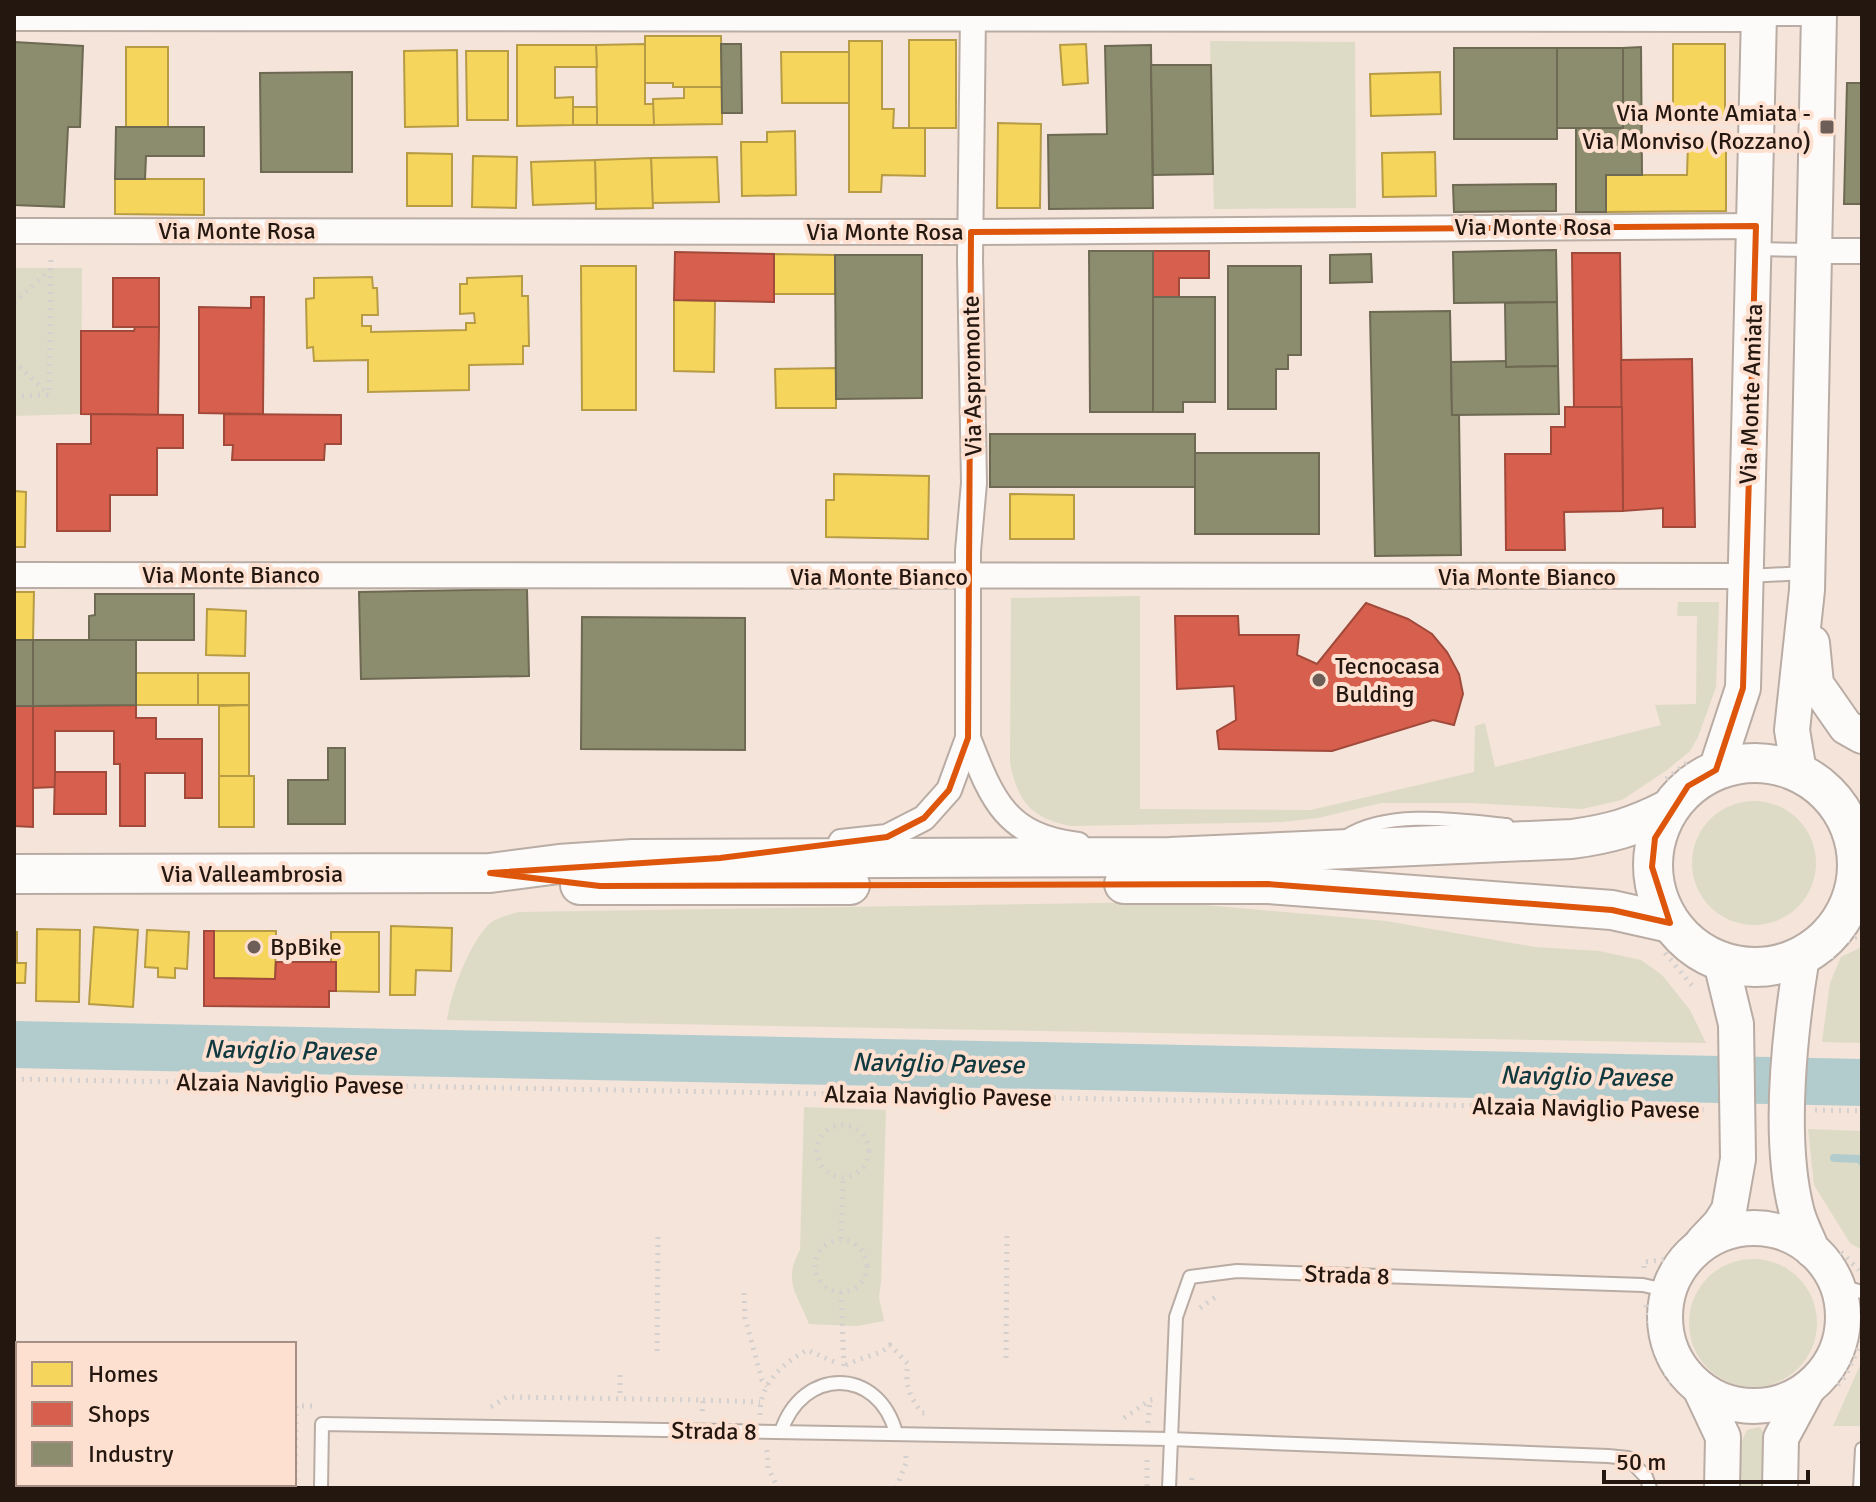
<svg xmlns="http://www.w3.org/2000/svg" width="1876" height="1502" viewBox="0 0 1876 1502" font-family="Signika,sans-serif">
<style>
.green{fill:#dddbc5}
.water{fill:#b2cccd}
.homes{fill:#f6d55c;stroke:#b79c45;stroke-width:2}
.shops{fill:#d6604d;stroke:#a14a3b;stroke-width:2}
.industry{fill:#8c8c6e;stroke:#6d6952;stroke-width:2}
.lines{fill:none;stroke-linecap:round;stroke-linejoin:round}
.stream{stroke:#b2cccd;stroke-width:8}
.lane-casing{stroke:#b9aca4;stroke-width:16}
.street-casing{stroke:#b9aca4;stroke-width:28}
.secondary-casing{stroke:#b9aca4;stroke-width:38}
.primary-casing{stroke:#b9aca4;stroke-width:42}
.path{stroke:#d5d0cd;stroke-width:5;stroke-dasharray:2 6;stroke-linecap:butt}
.lane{stroke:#fdfbf9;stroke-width:12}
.street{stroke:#fdfbf9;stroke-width:24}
.secondary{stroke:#fdfbf9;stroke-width:34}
.primary{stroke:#fdfbf9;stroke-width:38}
.marked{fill:none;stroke:#de560c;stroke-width:6;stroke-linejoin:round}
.poi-dot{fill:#6d5f57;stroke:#fee0d0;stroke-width:3}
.labels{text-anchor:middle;stroke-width:8;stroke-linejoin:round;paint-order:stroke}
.poi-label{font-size:24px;fill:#241710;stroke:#fee0d0;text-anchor:start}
.street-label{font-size:24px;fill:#241710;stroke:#fee0d0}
.water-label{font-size:26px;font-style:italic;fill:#113a40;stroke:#fee0d0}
</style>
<rect width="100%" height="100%" fill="#f4e4da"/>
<g class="green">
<path d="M1210,41L1355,42L1356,208L1214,209Z"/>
<path d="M14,268H82L81,414L14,416Z"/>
<path d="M1140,596V809L1311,810L1474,772L1475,726L1485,723L1495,767L1661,725L1655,705L1696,704L1697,616H1677L1678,602H1719L1716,687L1698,737L1690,751L1667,770L1622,800L1582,809L1471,803H1381L1318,818L1282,822L1071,826C1031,818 1018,802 1010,763L1011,598Z"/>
<circle cx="1754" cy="863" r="62"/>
<path d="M1171,902L1386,921L1535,947L1599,951L1641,960L1662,975L1690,1010L1706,1043L447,1020C451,992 469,945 488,925C495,918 509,915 518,912Z"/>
<path d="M1862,947V1043L1822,1042L1830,983L1841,957Z"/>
<path d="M804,1107L886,1110L881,1282L879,1297L884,1321L857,1326L809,1324C798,1294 782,1282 800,1250Z"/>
<path d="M1808,1129L1862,1131V1250L1850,1243L1814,1185Z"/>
<circle cx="1753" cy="1323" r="64"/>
<path d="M1862,1361V1426H1833Z"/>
<path d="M1760,1427L1767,1440L1764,1488H1738V1449L1747,1430Z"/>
</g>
<path class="water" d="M14,1021L1862,1059V1106L14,1068Z"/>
<g class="homes">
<path d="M645,36H721L722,87H673V83H645Z"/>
<rect x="909" y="40" width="47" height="88"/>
<path d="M849,41H882V109H894L893,128H925V176L882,175L881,192H849Z"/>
<path d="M645,44V104H654V125H597L596,45Z"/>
<path d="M1086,44L1088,83L1063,85L1060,45Z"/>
<rect x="1673" y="44" width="52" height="74"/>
<path d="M517,45H596L597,67H555V98L573,97V125L517,126Z"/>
<rect x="126" y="47" width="42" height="80"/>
<path d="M457,50L458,126L405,127L404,51Z"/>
<path d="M466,51H508V120H467Z"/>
<path d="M781,52H849V103H782Z"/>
<path d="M1440,72L1441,114L1371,116L1370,74Z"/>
<path d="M684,87H722V124L654,125L653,99L684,98Z"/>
<rect x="573" y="107" width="24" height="18"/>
<path d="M998,123L1041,124L1040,208H997Z"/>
<path d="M795,131L796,195L742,196L741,142H767V132Z"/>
<path d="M1688,143H1726V211L1606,212V175H1687Z"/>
<path d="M1435,152L1436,196L1383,197L1382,153Z"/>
<path d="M407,153L452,154V206H407Z"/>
<path d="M473,156L517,157L516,208L472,207Z"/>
<path d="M717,157L719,202L652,203L651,158Z"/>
<path d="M651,158L653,208L596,209L595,160Z"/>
<path d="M595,160L596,203L533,205L531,162Z"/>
<path d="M115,179H204V215L115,214Z"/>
<path d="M774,254L835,255V294H774Z"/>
<path d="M581,266H636V410H582Z"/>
<path d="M522,276V296H528L529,346H523V364L469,365V390L368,392V360L314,361L313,347L307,348L306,299L314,298V278L372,277L373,288H377L378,315H362V326H371V332L466,330V323H475L474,313L460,314V284H467V278Z"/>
<path d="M674,300L715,301L714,372L674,371Z"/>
<path d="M836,368V408H776L775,369Z"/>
<path d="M834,474L929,476L928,539L826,537V500H834Z"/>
<path d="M14,491L26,492L25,547H14Z"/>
<path d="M1010,494L1074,495V539H1010Z"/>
<path d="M14,592H34L33,640H14Z"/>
<path d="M207,609L246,611L245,656L206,655Z"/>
<rect x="136" y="673" width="62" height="32"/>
<rect x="198" y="673" width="51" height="32"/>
<path d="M249,705V776H219V706Z"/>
<rect x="219" y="776" width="35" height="51"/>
<path d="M391,926L452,928L451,971L416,970L415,995H390Z"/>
<path d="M94,927L138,930L133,1007L89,1004Z"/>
<path d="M37,929L80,930L79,1002L36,1001Z"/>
<path d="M147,930L189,932L187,969L175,968V978L158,977V968L145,967Z"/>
<path d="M214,931H276L275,979L214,978Z"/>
<path d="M14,932H17V963H26L25,983H14Z"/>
<path d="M331,932H379V992L336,991V962H331Z"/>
</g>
<g class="shops">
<path d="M1153,251H1209V278H1179V297H1153Z"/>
<path d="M675,252L774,254V302L674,300Z"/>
<path d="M1572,253H1620L1622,407H1574Z"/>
<rect x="113" y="278" width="46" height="49"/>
<path d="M251,297H264L263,414L199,413V307L251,308Z"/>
<path d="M135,327H159L158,415L81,414V331H134Z"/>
<path d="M1692,359L1695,527H1663V508L1623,511L1621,360Z"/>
<path d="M1565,407H1622L1623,511L1564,512L1565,550H1506L1505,454H1551V427H1565Z"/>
<path d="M91,414L183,415V448H157V495H110V531H57V444H91Z"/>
<path d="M224,414L341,415V444H325L324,460H232L233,445H224Z"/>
<path d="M1366,603L1408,619L1432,634L1447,652L1459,674L1463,694L1454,725L1433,720L1332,751L1219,749L1217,731L1236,720L1234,686L1177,689L1175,616H1238L1239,635H1299L1297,655L1317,664Z"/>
<path d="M136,705V718H156V739H202V798H185V773H145V826H120V764H114V731H55V787L33,788V706Z"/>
<path d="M14,706H33V827L14,826Z"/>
<path d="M55,772H106V814H54Z"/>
<path d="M204,931H214V978L275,979L276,962H336V991H329V1007L204,1006Z"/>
</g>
<g class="industry">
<path d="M14,42L83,46L80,127H68L64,207L14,205Z"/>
<path d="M721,44H741L742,113H722Z"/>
<path d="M1151,45L1153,208L1049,209L1048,135L1107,134L1105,46Z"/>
<path d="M1641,47L1642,175H1606V212H1576V128H1623V48Z"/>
<rect x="1454" y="48" width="103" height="91"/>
<rect x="1557" y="48" width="66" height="80"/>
<path d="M1151,65H1211L1213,174L1153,175Z"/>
<path d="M352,72V172H261L260,73Z"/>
<path d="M1847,83H1862V204H1844Z"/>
<path d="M116,127H204V156H146L145,179H115Z"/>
<path d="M1556,184V211L1454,212L1453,185Z"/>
<path d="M1556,250L1557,302L1454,303L1453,252Z"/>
<path d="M1089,251H1153V412H1090Z"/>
<path d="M1371,254L1372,282L1330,283V255Z"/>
<path d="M835,255H922V398L836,399Z"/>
<path d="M1228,266H1301V355H1288V369H1276V409H1228Z"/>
<path d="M1153,297H1215V402H1183V412H1153Z"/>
<path d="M1557,302L1558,366L1506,367L1505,303Z"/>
<path d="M1450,311L1452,415H1459L1461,555L1375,556L1370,312Z"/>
<path d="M1506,361V367L1558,366L1559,414L1452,415L1451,362Z"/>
<rect x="990" y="434" width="205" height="53"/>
<rect x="1195" y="453" width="124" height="81"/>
<path d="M527,589L529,676L361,679L359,592Z"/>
<path d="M95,594H194V640H89V616L95,615Z"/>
<path d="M582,617L745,618V750L581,749Z"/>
<rect x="14" y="640" width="19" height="66"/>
<path d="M33,640H136V705L33,706Z"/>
<path d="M328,748H345V824H288V780H328Z"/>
</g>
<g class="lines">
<path class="stream" d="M1834,1158L1860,1159L1862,1162"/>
<g class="lane-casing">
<g id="lane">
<path d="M1762,19H1816"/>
<path d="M1755,249L1812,250"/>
<path d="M1748,576L1805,573"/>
<path d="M1345,837C1387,809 1459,820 1507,825"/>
<path d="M1837,1285L1862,1292"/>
<path d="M781,1432C802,1367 878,1366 896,1433"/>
<path d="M321,1488L322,1424L1170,1439L1608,1456L1628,1458L1646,1477L1650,1488"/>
<path d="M1169,1488L1176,1317L1190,1277L1237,1271L1643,1285L1669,1291"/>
<path d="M1860,1488L1862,1449"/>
</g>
</g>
<g class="street-casing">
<g id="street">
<path d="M14,18L1759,19"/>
<path d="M14,231L971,232L1756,226"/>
<path d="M1814,251H1862"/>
<path d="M14,575L1745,576"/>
<path d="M968,738C992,799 1005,836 1078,845"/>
<path d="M841,842L887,837L924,818L949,790L968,738V551L974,483L970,259L973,14"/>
</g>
</g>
<g class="secondary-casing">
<g id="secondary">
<path d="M1812,643L1816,684L1846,727L1862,736"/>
<path d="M1716,770L1743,688L1759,14"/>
<path d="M1799,772L1792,730L1807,590L1819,14"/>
<path d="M1802,956C1790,1029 1778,1137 1796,1209C1799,1223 1807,1237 1812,1250"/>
<circle cx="1754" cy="1317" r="89"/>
<path d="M1703,1242L1720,1224L1729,1210L1738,1159L1736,1024L1721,962"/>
<path d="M1700,1388L1723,1437L1722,1488"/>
<path d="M1780,1488L1781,1438L1808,1388"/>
</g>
</g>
<g class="primary-casing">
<g id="primary">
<circle cx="1755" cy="865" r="102"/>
<path d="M14,874L490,873L559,864L633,859L1170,857L1572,839C1609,834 1634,827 1667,810"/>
<path d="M1124,884H1268L1612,910L1670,923"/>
<path d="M580,885H850"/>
</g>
</g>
<g class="path">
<path d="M14,303L50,270"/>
<path d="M14,361L49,395"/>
<path d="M14,396L49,395L51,256"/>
<path d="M1666,779L1687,763"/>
<path d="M1665,953L1694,988"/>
<path d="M1831,958L1842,944L1862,934"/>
<path d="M14,1079L1709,1110"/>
<path d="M1815,1110L1862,1111"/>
<circle cx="843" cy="1151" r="26"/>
<path d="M841,1239L843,1178"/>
<circle cx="841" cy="1266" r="26"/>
<path d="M1841,1252L1859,1270"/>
<path d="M1644,1268V1262L1670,1259L1677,1252"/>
<path d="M841,1292L844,1367"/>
<path d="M744,1293L745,1318L762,1380L767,1386"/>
<path d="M1646,1305L1657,1355L1671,1383"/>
<path d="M1200,1308L1217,1296"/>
<path d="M657,1351L658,1234"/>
<path d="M1006,1358L1007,1235"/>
<path d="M846,1365C861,1357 882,1355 890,1345L908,1364C904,1385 910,1397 922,1413H926"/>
<path d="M620,1375V1399"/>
<path d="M1838,1385L1845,1377L1862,1341"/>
<path d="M703,1400L760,1402"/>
<path d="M491,1407L507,1397L703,1400L702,1415"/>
<path d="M760,1415C759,1384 782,1364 807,1350L837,1363"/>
<path d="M1124,1418L1150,1400L1156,1399"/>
<path d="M1148,1423L1150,1401"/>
<path d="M767,1450L768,1468L778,1488"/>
<path d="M1147,1486V1456"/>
<path d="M295,1488L296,1406H313"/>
<path d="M896,1488L906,1463V1453"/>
<path d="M1191,1488L1192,1476"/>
</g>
<use href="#lane" class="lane"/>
<use href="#street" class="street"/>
<use href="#secondary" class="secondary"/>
<use href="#primary" class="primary"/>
</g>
<path class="marked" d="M1756,226L1743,688L1716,770L1688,786L1655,838L1652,867L1670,923L1612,910L1268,884L600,886L490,873L720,858L887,837L924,818L949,790L968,738L971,232Z"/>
<g class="poi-dot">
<rect x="1819" y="119" width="16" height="16" rx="4"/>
<circle cx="1319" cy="680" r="8"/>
<circle cx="254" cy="947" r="8"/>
</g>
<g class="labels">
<g class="poi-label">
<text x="1811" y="121" text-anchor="end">Via Monte Amiata -<tspan x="1811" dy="28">Via Monviso (Rozzano)</tspan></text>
<text x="1335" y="674">Tecnocasa<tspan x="1335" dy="28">Bulding</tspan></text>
<text x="270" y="955">BpBike</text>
</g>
<g class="street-label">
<text x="1533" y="235">Via Monte Rosa</text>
<text x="237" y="239">Via Monte Rosa</text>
<text x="885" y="240">Via Monte Rosa</text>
<text transform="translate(972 376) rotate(-91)" y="8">Via Aspromonte</text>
<text transform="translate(1751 394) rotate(-88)" y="8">Via Monte Amiata</text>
<text x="231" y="583">Via Monte Bianco</text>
<text x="879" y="585">Via Monte Bianco</text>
<text x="1527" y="585">Via Monte Bianco</text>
<text x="252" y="882">Via Valleambrosia</text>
<text transform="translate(290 1084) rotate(1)" y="8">Alzaia Naviglio Pavese</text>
<text transform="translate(938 1096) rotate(1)" y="8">Alzaia Naviglio Pavese</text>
<text transform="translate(1586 1108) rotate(1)" y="8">Alzaia Naviglio Pavese</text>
<text transform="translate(1347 1275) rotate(2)" y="8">Strada 8</text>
<text transform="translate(714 1431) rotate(1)" y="8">Strada 8</text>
</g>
<g class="water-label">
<text transform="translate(290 1050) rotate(1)" y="9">Naviglio Pavese</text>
<text transform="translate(938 1063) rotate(1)" y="9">Naviglio Pavese</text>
<text transform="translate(1586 1076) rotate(1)" y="9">Naviglio Pavese</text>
</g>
</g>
<rect width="1876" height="1502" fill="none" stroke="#241710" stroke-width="32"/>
<rect x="16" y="1342" width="280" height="144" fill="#fee0d0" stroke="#a79083" stroke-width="2"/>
<rect x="32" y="1362" width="40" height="24" fill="#f6d55c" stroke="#a79083" stroke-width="2"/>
<text x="88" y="1382" font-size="24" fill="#241710">Homes</text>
<rect x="32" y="1402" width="40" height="24" fill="#d6604d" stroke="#a79083" stroke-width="2"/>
<text x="88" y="1422" font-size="24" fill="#241710">Shops</text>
<rect x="32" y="1442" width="40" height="24" fill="#8c8c6e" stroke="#a79083" stroke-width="2"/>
<text x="88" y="1462" font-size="24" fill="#241710">Industry</text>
<path d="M1604 1470v12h204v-12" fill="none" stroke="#241710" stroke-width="4"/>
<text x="1616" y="1470" font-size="24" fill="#241710" stroke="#fee0d0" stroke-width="6" paint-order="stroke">50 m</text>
</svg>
